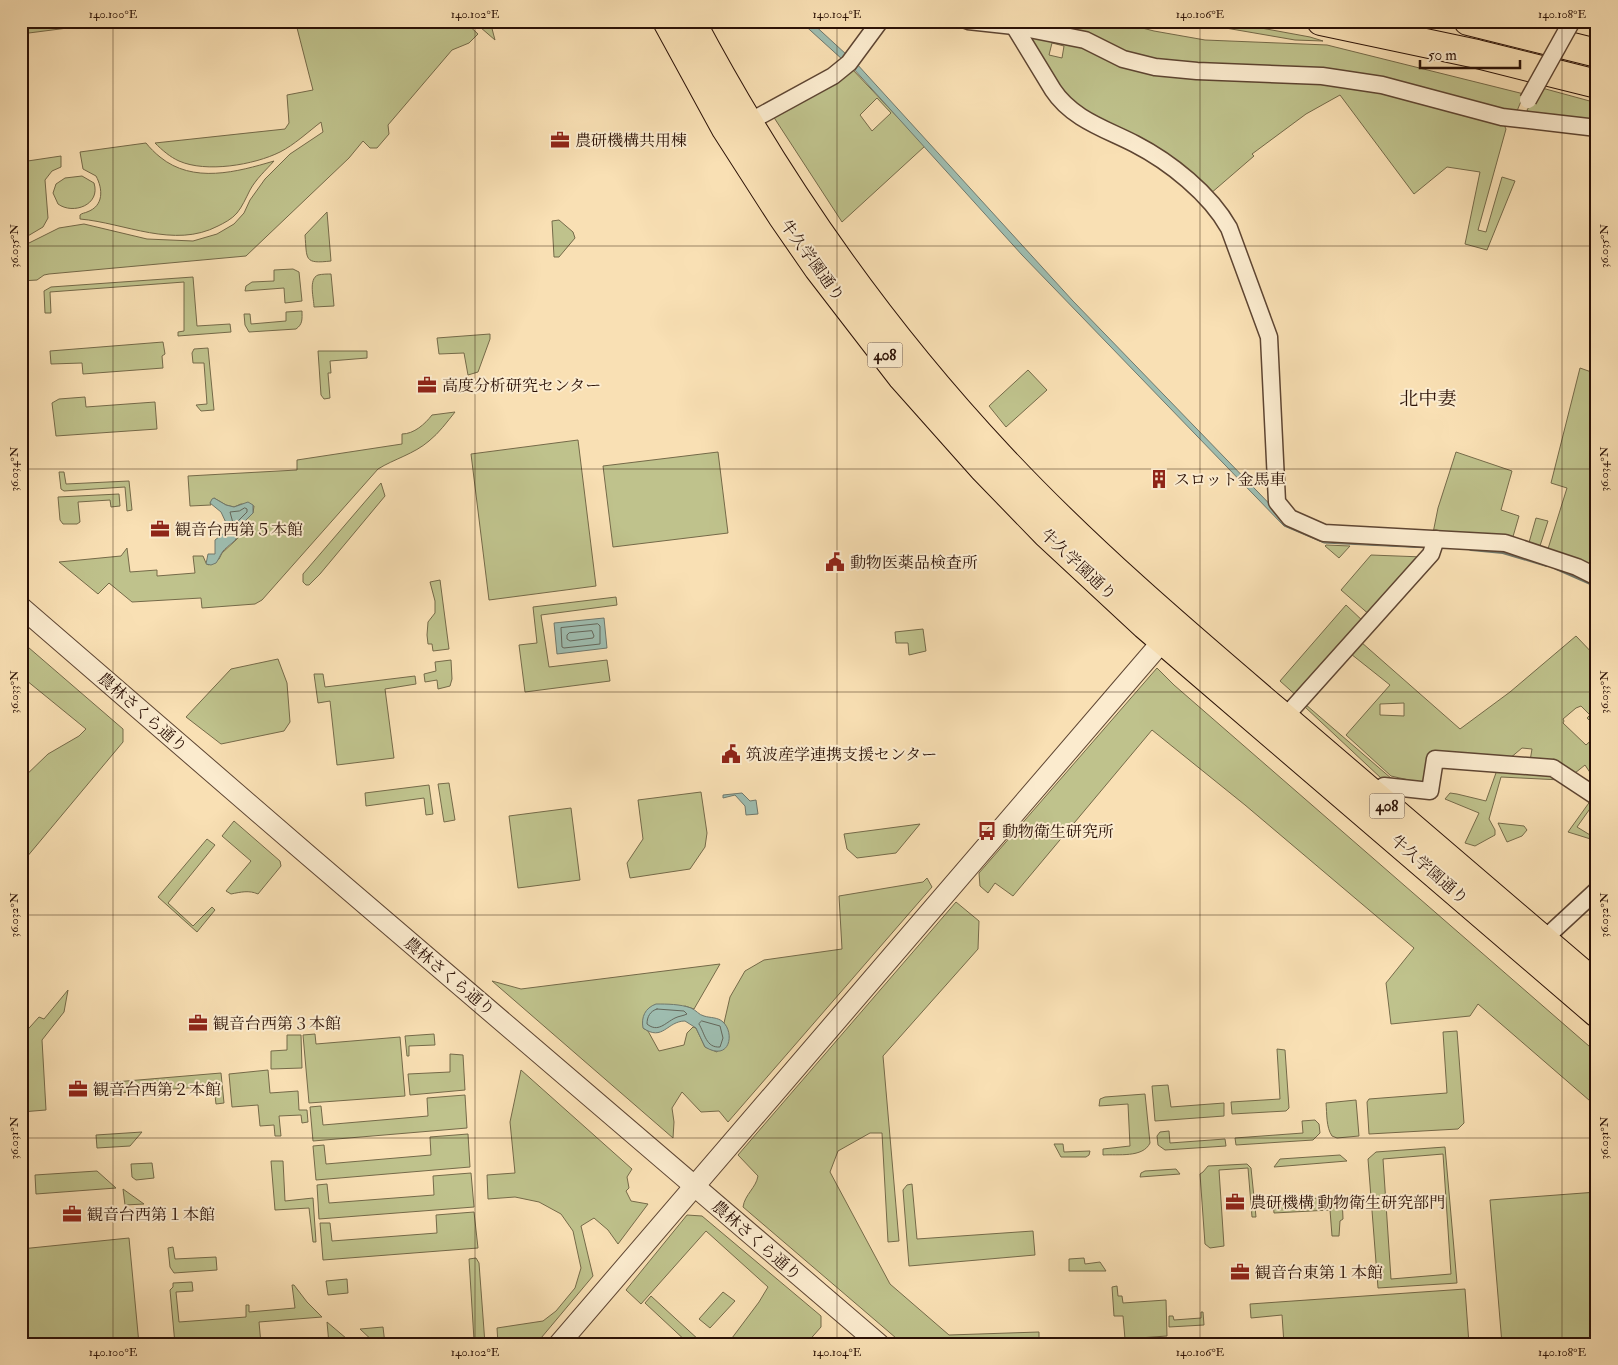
<svg xmlns="http://www.w3.org/2000/svg" width="1618" height="1365" viewBox="0 0 1618 1365" font-family="'IM FELL Double Pica','Noto Serif JP',serif">
<style>
.green{fill:#bfc28c;stroke:#756a49;fill-rule:evenodd}
.water{fill:#9ebdb0;stroke:#70786c}
.lines{fill:none;stroke-linecap:round;stroke-linejoin:round}
.shore{stroke:#64675b;stroke-width:1}
.stream{stroke:#70786c;stroke-width:4}
.minor-casing{stroke:#5e4532;stroke-width:19}
.tertiary-casing{stroke:#5e4532;stroke-width:22}
.trunk-casing{stroke:#2b1106;stroke-width:30}
.motorway-casing{stroke:#2b1106;stroke-width:30}
.minor{stroke:#fbebce;stroke-width:16}
.tertiary{stroke:#fbebce;stroke-width:20}
.trunk{stroke:#f9e0b4;stroke-width:28}
.motorway{stroke:#f9e0b4;stroke-width:28}
.minor-bridge-casing{stroke:#5e4532;stroke-width:19;stroke-linecap:butt}
.minor-bridge{stroke:#fbebce;stroke-width:16}
.ticks{fill:none;stroke:#2b1106;stroke-width:1;stroke-opacity:0.45}
.labels{text-anchor:middle;stroke-width:4;stroke-linejoin:round;paint-order:stroke}
.shield{fill:#fbebce;stroke:#695242;stroke-width:1}
.shield-label{font-size:15px;font-weight:bold;fill:#2b1106}
.poi-label{font-size:16px;fill:#2b1106;stroke:#fbebce;text-anchor:start}
.street-label{font-size:16px;fill:#2b1106;stroke:#fbebce}
.quarter-label{font-size:19px;fill:#2b1106;stroke:#fbebce}
.neatline{fill:none;stroke:#2b1106;stroke-width:2}
.ticks-label{font-size:12px;text-anchor:middle;fill:#2b1106}
</style>
<rect width="100%" height="100%" fill="#f9e0b4"/>
<filter id="stains"><feTurbulence type="fractalNoise" baseFrequency=".004" numOctaves="4"/><feColorMatrix values="0 0 0 0 .2 0 0 0 0 .09 0 0 0 0 .02 0 0 0 .5 -.17"/></filter>
<radialGradient id="worn" r=".72"><stop offset=".6" stop-color="#630" stop-opacity="0"/><stop offset="1" stop-color="#630" stop-opacity=".3"/></radialGradient>
<g class="green">
<path d="M21,21H122L21,34Z"/>
<path d="M329,21H464L478,34L469,43L452,50L388,125L389,134L377,148H370L363,141L349,158L246,256L49,274L44,275L37,280L21,281V247L59,228L84,224L147,239L193,241L217,234L234,224L244,213L250,200L265,179L290,154L323,132L321,122C308,132 294,145 280,152C254,165 206,173 179,161C170,157 162,150 155,143L285,129L289,123L287,95L313,90L296,24Z"/>
<path d="M473,21H490L495,40Z"/>
<path d="M1030,21H1115L1154,31L1205,40L1327,45L1524,94L1517,111L1515,112L1377,80L1166,62L1129,55Z"/>
<path d="M1185,21H1223L1310,37L1323,41L1295,40Z"/>
<path d="M1027,32L1086,47L1124,67L1334,83L1378,89L1503,123L1506,129L1478,230L1486,232L1502,177L1515,181L1487,250L1465,244L1480,172L1447,167L1414,194L1340,95L1306,114L1252,154L1254,156L1210,194L1063,95ZM1052,43L1064,46L1062,58L1049,55Z"/>
<path d="M852,69L925,146L842,222L773,116ZM877,98L891,113L872,131L860,115Z"/>
<path d="M1542,88L1597,103V123L1529,115L1527,110Z"/>
<path d="M146,143C150,148 155,153 160,157C193,184 237,172 274,161C266,170 256,179 250,190C246,198 242,207 237,213C232,219 224,223 218,226C174,249 125,223 80,219V215C82,213 85,213 87,212C104,206 103,189 96,176L83,169L80,152Z"/>
<path d="M61,156V167L52,171L45,180L48,218L43,227L21,240V162Z"/>
<path d="M82,176L94,183C101,205 73,215 58,204L53,193L56,184L65,178Z"/>
<path d="M327,212L331,261C304,264 307,260 305,235Z"/>
<path d="M559,220L573,232L575,238L559,257H554L552,221Z"/>
<path d="M293,269L299,272L302,301L285,303L284,288L245,291L246,286L252,282L274,281V270Z"/>
<path d="M331,274L334,306L314,307C314,299 308,279 318,275C322,274 328,274 331,274Z"/>
<path d="M193,277L197,326L230,324L231,332L178,336V332L184,331V282L50,292L51,313H45L44,291L51,287Z"/>
<path d="M302,311C302,319 303,324 296,329L249,332L245,325L244,314H250L251,324L286,321V312Z"/>
<path d="M490,334V339L478,372L468,375L464,353L439,354L437,338Z"/>
<path d="M163,342L165,354L162,356L163,368L83,374L82,363L51,364L50,351Z"/>
<path d="M208,348L214,410L201,411L196,405L207,404L204,363H193L192,353L194,349Z"/>
<path d="M318,351H367V358L330,361L331,373H328L330,398L324,399L321,395Z"/>
<path d="M1580,368L1597,374V571L1547,552L1567,488L1551,483Z"/>
<path d="M1028,370L1047,390L1006,427L989,406Z"/>
<path d="M85,397L86,407L155,402L157,429L56,436L52,403L59,399Z"/>
<path d="M455,412C447,422 439,433 429,441C414,454 394,459 378,469L262,600L255,604L202,608L201,598L132,602L109,583L98,594L59,562L121,556L127,548L130,572L157,570V576L195,573L193,556H203L206,563L208,565L219,559L222,553L237,539L239,536V527L253,513L254,506L241,504L234,507L226,505L214,498L210,503L211,505L190,506L188,476L297,470V460L402,444V434C414,434 425,424 432,415Z"/>
<path d="M578,440L596,586L489,600L471,454Z"/>
<path d="M718,452L728,533L613,547L603,466Z"/>
<path d="M1456,452L1512,471L1501,510L1519,516L1512,540L1433,533L1438,508Z"/>
<path d="M59,472H64L66,484L129,481L132,510L127,511L125,487L64,491L61,489Z"/>
<path d="M381,483L385,496L320,574L309,585H306L303,582V574Z"/>
<path d="M119,494L120,506L111,507L110,500L78,502L80,522L77,524H63L60,520L58,497Z"/>
<path d="M1536,518L1548,521L1539,549L1528,546Z"/>
<path d="M1326,545L1350,546L1339,558L1325,546Z"/>
<path d="M1371,555L1423,557L1371,616L1341,590Z"/>
<path d="M440,580L449,649L433,651L432,644H428L427,635L428,622L435,613V601L430,582Z"/>
<path d="M616,597L617,605L541,615L549,667L607,660L610,681L525,692L519,645L537,643L533,607Z"/>
<path d="M1346,605L1365,623L1299,698L1280,681Z"/>
<path d="M923,629L926,651L909,655L908,643H896L895,632Z"/>
<path d="M1576,636L1597,658V728L1587,718L1590,715L1581,706L1576,708L1563,719L1564,721L1563,723L1586,745L1597,735V782L1590,785L1591,774L1585,765L1575,773L1554,759L1549,761H1530L1532,749L1522,748L1509,759L1434,754L1429,779L1422,783L1391,776L1346,735L1390,685L1351,654L1361,642L1460,729L1510,692ZM1404,703V716L1380,715V704Z"/>
<path d="M21,641L123,729V742L21,864V780L48,754L79,736L86,729L21,676Z"/>
<path d="M278,659L287,683L290,722L284,731L221,744L186,717L231,669Z"/>
<path d="M451,660L452,679L450,686L438,689L437,680L425,682L424,674L436,671L435,662Z"/>
<path d="M1157,668L1174,685L1597,1053V1107L1478,1004L1470,1016L1391,1024L1386,983L1414,948L1245,805L1152,730L1013,896L995,883L988,893L980,886L979,873Z"/>
<path d="M314,674H323L325,687L415,676L416,684L385,689L394,758L337,765L330,701L318,703Z"/>
<path d="M1305,704L1392,779H1382L1305,707Z"/>
<path d="M1497,770L1550,773L1561,780L1501,777L1489,819L1495,830V835L1475,846L1465,843L1479,813L1445,799L1450,793L1457,794L1486,801Z"/>
<path d="M449,783L455,820L444,822L438,784Z"/>
<path d="M429,785L433,814L426,815L424,798L366,806L365,793Z"/>
<path d="M701,792L707,833L705,847L690,869L630,878L627,863L643,839L638,800Z"/>
<path d="M1591,800L1594,803L1577,827L1595,838L1597,836V841L1568,832Z"/>
<path d="M571,808L580,880L518,888L509,816Z"/>
<path d="M234,821L280,861L281,866L258,894C249,890 241,892 231,894L226,891L251,861L222,836Z"/>
<path d="M1498,823L1524,826L1527,830L1522,836L1507,842Z"/>
<path d="M920,824L896,853L857,858L847,849L844,834Z"/>
<path d="M207,839L215,845L168,903L193,926L212,907L215,910L197,932L158,897Z"/>
<path d="M927,878L932,887L728,1122L719,1111L701,1112L682,1092L672,1108L674,1122L673,1138L492,981L521,989L720,964L694,1009L685,1006L643,1028L648,1031L659,1051L684,1045L687,1033L693,1027L696,1028L705,1047L717,1052L727,1031L724,1023L730,997L745,971L764,960L842,949L839,896L923,882Z"/>
<path d="M956,902L979,921L978,949L883,1056L899,1241L888,1242L882,1133H870L838,1151L830,1172L890,1284L949,1335L1039,1332V1344H903L743,1207C745,1194 756,1188 758,1176L738,1155Z"/>
<path d="M68,990L64,1012L42,1040L46,1110L21,1112V1037L39,1017L44,1019Z"/>
<path d="M1457,1031L1464,1123L1458,1129L1369,1134L1367,1102L1369,1099L1447,1093L1443,1032Z"/>
<path d="M315,1034L316,1044L400,1037L405,1096L309,1103L303,1035Z"/>
<path d="M434,1034L435,1045L409,1046V1056H407L405,1036Z"/>
<path d="M287,1035H301L302,1068L271,1069V1051L287,1050Z"/>
<path d="M1277,1049L1285,1050L1289,1108L1286,1111L1232,1114L1231,1102L1280,1099Z"/>
<path d="M450,1054L463,1055L465,1090L410,1095L408,1074L450,1072Z"/>
<path d="M268,1070L270,1093L298,1091L299,1110H307L308,1122L302,1123L301,1115L279,1116L281,1136H275L274,1125L260,1126L258,1105L232,1107L229,1074Z"/>
<path d="M521,1070L632,1169L627,1177L629,1188L626,1191L631,1201L648,1204L618,1244L608,1230L594,1218L581,1226L593,1276L536,1344H498L497,1328L543,1321L556,1311L575,1288L581,1268L573,1231L561,1214L539,1202L515,1197L488,1199L487,1175L515,1173L510,1122Z"/>
<path d="M221,1073L224,1103L216,1104L214,1086L104,1094L103,1083Z"/>
<path d="M1168,1085L1171,1107L1224,1103V1116L1155,1121L1152,1086Z"/>
<path d="M1145,1094L1150,1143C1143,1158 1118,1154 1103,1155V1149L1130,1146L1128,1104L1099,1106L1100,1099L1105,1097Z"/>
<path d="M465,1095L467,1128L313,1141L310,1107L321,1106L323,1125L428,1116L427,1098Z"/>
<path d="M1356,1100L1359,1136L1337,1138L1332,1136C1326,1127 1327,1114 1326,1103Z"/>
<path d="M1315,1120L1319,1124L1320,1133L1313,1140L1236,1145L1235,1138L1303,1133L1302,1121Z"/>
<path d="M1169,1131L1170,1143L1225,1139L1226,1146L1165,1150L1158,1145L1157,1136L1160,1132Z"/>
<path d="M142,1132L130,1146L97,1148L96,1135Z"/>
<path d="M468,1134L470,1167L316,1180L313,1146L324,1145L326,1164L431,1155L430,1137Z"/>
<path d="M1054,1144H1063L1064,1152L1090,1151L1089,1155L1086,1157H1061Z"/>
<path d="M1445,1147L1457,1283L1378,1288L1368,1159L1376,1152ZM1443,1154L1451,1274L1391,1279L1383,1159Z"/>
<path d="M1340,1155L1347,1161L1274,1167L1280,1159Z"/>
<path d="M271,1161H283L285,1201L313,1198L316,1242H313L309,1208L275,1210Z"/>
<path d="M152,1163L154,1178L136,1180L132,1177L131,1164Z"/>
<path d="M1247,1164L1251,1168L1256,1217H1252L1248,1168L1219,1170L1224,1246L1210,1248L1205,1244L1200,1174L1203,1172L1208,1166Z"/>
<path d="M1176,1169L1180,1174L1140,1177L1141,1173L1145,1171Z"/>
<path d="M97,1171L116,1188L36,1194L35,1175Z"/>
<path d="M471,1173L474,1207L319,1219L317,1185L327,1184L329,1203L434,1195L433,1176Z"/>
<path d="M912,1184L917,1239L1033,1231L1035,1255L909,1266L903,1190L907,1185Z"/>
<path d="M123,1189L144,1204L125,1205Z"/>
<path d="M1597,1192V1344H1502L1490,1200Z"/>
<path d="M1342,1196L1343,1219L1340,1221L1339,1236H1332L1330,1210L1274,1213L1273,1202Z"/>
<path d="M474,1212L478,1248L323,1260L320,1223H330L332,1241L437,1233L436,1215Z"/>
<path d="M687,1215L702,1216L821,1316V1327L806,1344H708L710,1342H729L759,1302L768,1287L706,1231L641,1304L626,1290Z"/>
<path d="M129,1238L139,1344H21V1249Z"/>
<path d="M173,1247L175,1259L216,1257L217,1270L174,1273L170,1267L168,1248Z"/>
<path d="M476,1258L479,1263L485,1344H450L469,1342L474,1340L469,1259Z"/>
<path d="M1084,1258L1085,1264L1100,1262L1106,1271H1069V1259Z"/>
<path d="M347,1279L348,1293L328,1295L326,1281Z"/>
<path d="M192,1282L193,1291L176,1292L179,1322L246,1317V1305H249V1312L295,1308L292,1285H294L307,1302L322,1317L259,1322L261,1344H175L170,1290L173,1287V1283Z"/>
<path d="M1117,1286L1118,1296H1122L1123,1303L1166,1300L1167,1336L1125,1339L1123,1316H1114L1112,1287Z"/>
<path d="M1465,1289L1469,1344H1284L1282,1315L1251,1318L1250,1304Z"/>
<path d="M723,1292L735,1301L710,1328L699,1319Z"/>
<path d="M651,1296L700,1341L697,1344H689L645,1303Z"/>
<path d="M1201,1312H1203L1204,1325L1169,1327V1316H1173L1174,1320L1201,1318Z"/>
<path d="M327,1322L353,1344H329Z"/>
<path d="M383,1327L385,1344H376L360,1329Z"/>
</g>
<g class="water">
<path d="M800,21H810L847,55L843,60Z"/>
<path d="M856,63L1073,301L1287,522L1427,543L1428,548L1324,543L1284,526L1022,255L852,67Z"/>
<path d="M214,498L226,505L234,507L248,502L253,505V513L239,527C238,543 232,541 223,551C220,555 219,559 216,563L211,565L206,564L208,554H215V540L224,533L228,527L221,512L210,503L212,499Z"/>
<path d="M604,618L607,648L557,654L554,623Z"/>
<path d="M742,793L750,801L756,800L758,814L746,815L745,806L735,795L723,798V795Z"/>
<path d="M656,1004C667,1004 680,1004 691,1008C696,1010 699,1015 704,1016C710,1018 718,1017 723,1022C735,1033 730,1062 705,1047L696,1028L685,1021C667,1021 663,1042 643,1028C641,1017 645,1008 656,1004Z"/>
</g>
<g class="lines">
<g class="shore">
<path d="M245,508L247,509V512L236,523H233L230,512L239,511Z"/>
<path d="M598,624L600,626V644L564,648L562,647L561,628Z"/>
<path d="M592,631L594,636L593,638L570,641L567,639V635L569,633Z"/>
<path d="M657,1009L684,1011L687,1014C683,1016 679,1016 675,1018C665,1023 658,1033 647,1024C647,1017 650,1011 657,1009Z"/>
<path d="M702,1021L720,1026L723,1038L720,1047C706,1048 705,1034 699,1024Z"/>
</g>
<g class="stream">
<path d="M1471,549L1503,552L1547,565"/>
<path d="M1556,568L1597,586"/>
</g>
<g class="minor-casing">
<g id="minor">
<path d="M968,21L1014,26L1085,40L1123,59L1155,67L1197,71L1322,76L1382,85L1502,117L1597,128"/>
<path d="M1014,26L1053,90C1072,119 1106,129 1135,144C1170,162 1210,194 1229,228L1269,337L1277,502L1290,518L1324,533L1505,543L1577,567L1597,577"/>
<path d="M740,124L758,117L833,76L849,63L880,21"/>
<path d="M1284,718L1431,554L1436,539"/>
<path d="M1372,793L1384,786L1430,791L1435,759L1553,768L1597,797"/>
<path d="M1543,940L1597,890"/>
</g>
</g>
<g class="tertiary-casing">
<g id="tertiary">
<path d="M21,607L309,856L879,1344"/>
<path d="M559,1344L1172,630"/>
</g>
</g>
<g class="trunk-casing">
<g id="trunk">
<path d="M667,21L726,129L782,216L818,268L902,377L983,468L1047,534L1145,625L1597,1013"/>
<path d="M691,21C775,179 878,327 1000,457C1085,548 1181,630 1276,711C1383,802 1490,894 1597,986"/>
</g>
</g>
<g class="motorway-casing">
<g id="motorway">
<path d="M1321,21L1477,54L1597,84"/>
<path d="M1468,21L1597,53"/>
</g>
</g>
<use href="#minor" class="minor"/>
<use href="#tertiary" class="tertiary"/>
<use href="#trunk" class="trunk"/>
<use href="#motorway" class="motorway"/>
<g class="minor-bridge-casing">
<path id="minor-bridge" d="M1528,100L1572,21"/>
</g>
<use href="#minor-bridge" class="minor-bridge"/>
</g>
<path class="ticks" d="M113,21V1344M475,21V1344M837,21V1344M1200,21V1344M1562,21V1344M21,23H1597M21,246H1597M21,469H1597M21,692H1597M21,915H1597M21,1138H1597"/>
<defs>
<g id="office-bare" transform="scale(1.5)"><path d="M-6-3h4V-5.5h4V-3h4V5H-6ZM-1-4.5V-3h2v-1.5ZM-6 0V1H6V0Z" fill="#8f2418" stroke="#fbebce" stroke-width="2.5" paint-order="stroke"/></g>
<g id="building-bare" transform="scale(1.5)"><path d="M-4-6H4V6H1V3H-1V6H-4ZM-2.5-4.3h1.7v1.8h-1.7ZM.8-4.3h1.7v1.8H.8ZM-2.5-1h1.7V.8h-1.7ZM.8-1h1.7V.8H.8Z" fill="#8f2418" stroke="#fbebce" stroke-width="2.5" paint-order="stroke"/></g>
<g id="civic-bare" transform="scale(1.5)"><path d="M-.6-6.5H3V-4.5H.6V-3L4-1V1h2V6H-6V1h2V-1L-.6-3ZM-1.2 2.5V6h2.4V2.5Z" fill="#8f2418" stroke="#fbebce" stroke-width="2.5" paint-order="stroke"/></g>
<g id="bus-bare" transform="scale(1.5)"><path d="M-5-6H5V4H4V6H2V4H-2V6H-4V4H-5ZM-3.5-4V0h7V-4ZM-3.5 1.2v1.5H-2V1.2ZM2 1.2v1.5H3.5V1.2Z" fill="#8f2418" stroke="#fbebce" stroke-width="2.5" paint-order="stroke"/></g>
</defs>
<g fill-rule="evenodd">
<use href="#office-bare" x="560" y="140"/>
<use href="#office-bare" x="427" y="385"/>
<use href="#building-bare" x="1159" y="479"/>
<use href="#office-bare" x="160" y="529"/>
<use href="#civic-bare" x="835" y="562"/>
<use href="#civic-bare" x="731" y="754"/>
<use href="#bus-bare" x="987" y="831"/>
<use href="#office-bare" x="198" y="1023"/>
<use href="#office-bare" x="78" y="1089"/>
<use href="#office-bare" x="1235" y="1202"/>
<use href="#office-bare" x="72" y="1214"/>
<use href="#office-bare" x="1240" y="1272"/>
</g>
<g class="labels">
<g class="shield">
<rect x="867.5" y="342.5" width="35" height="25" rx="4"/>
<rect x="1369.5" y="793.5" width="35" height="25" rx="4"/>
</g>
<g class="shield-label">
<text x="885" y="360">408</text>
<text x="1387" y="811">408</text>
</g>
<g class="poi-label">
<text x="575" y="146">農研機構共用棟</text>
<text x="442" y="391">高度分析研究センター</text>
<text x="1174" y="485">スロット金馬車</text>
<text x="175" y="535">観音台西第５本館</text>
<text x="850" y="568">動物医薬品検査所</text>
<text x="746" y="760">筑波産学連携支援センター</text>
<text x="1002" y="837">動物衛生研究所</text>
<text x="213" y="1029">観音台西第３本館</text>
<text x="93" y="1095">観音台西第２本館</text>
<text x="1250" y="1208">農研機構 動物衛生研究部門</text>
<text x="87" y="1220">観音台西第１本館</text>
<text x="1255" y="1278">観音台東第１本館</text>
</g>
<g class="street-label">
<text transform="translate(813 260) rotate(54)" y="6">牛久学園通り</text>
<text transform="translate(1079 564) rotate(43)" y="6">牛久学園通り</text>
<text transform="translate(143 712) rotate(41)" y="6">農林さくら通り</text>
<text transform="translate(1430 869) rotate(41)" y="6">牛久学園通り</text>
<text transform="translate(450 976) rotate(40)" y="6">農林さくら通り</text>
<text transform="translate(757 1240) rotate(41)" y="6">農林さくら通り</text>
</g>
<g class="quarter-label">
<text x="1428" y="405">北中妻</text>
</g>
</g>
<rect width="1618" height="1365" fill="none" stroke="#f9e0b4" stroke-width="55"/>
<path d="M1420 60v8h100v-8" fill="none" stroke="#2b1106" stroke-width="2.5"/>
<text x="1428" y="60" font-size="15" fill="#2b1106" stroke="#fbebce" stroke-width="4" paint-order="stroke">50 m</text>
<rect x="28" y="28" width="1562" height="1310" class="neatline"/>
<g class="ticks-label">
<text x="113" y="18">140.100°E</text>
<text x="475" y="18">140.102°E</text>
<text x="837" y="18">140.104°E</text>
<text x="1200" y="18">140.106°E</text>
<text x="1562" y="18">140.108°E</text>
<text transform="translate(14 246) rotate(-90)" y="4">36.035°N</text>
<text transform="translate(1604 246) rotate(-90)" y="4">36.035°N</text>
<text transform="translate(14 469) rotate(-90)" y="4">36.034°N</text>
<text transform="translate(1604 469) rotate(-90)" y="4">36.034°N</text>
<text transform="translate(14 692) rotate(-90)" y="4">36.033°N</text>
<text transform="translate(1604 692) rotate(-90)" y="4">36.033°N</text>
<text transform="translate(14 915) rotate(-90)" y="4">36.032°N</text>
<text transform="translate(1604 915) rotate(-90)" y="4">36.032°N</text>
<text transform="translate(14 1138) rotate(-90)" y="4">36.031°N</text>
<text transform="translate(1604 1138) rotate(-90)" y="4">36.031°N</text>
<text x="113" y="1356">140.100°E</text>
<text x="475" y="1356">140.102°E</text>
<text x="837" y="1356">140.104°E</text>
<text x="1200" y="1356">140.106°E</text>
<text x="1562" y="1356">140.108°E</text>
</g>
<rect width="100%" height="100%" filter="url(#stains)"/>
<rect width="100%" height="100%" fill="url(#worn)"/>
</svg>
